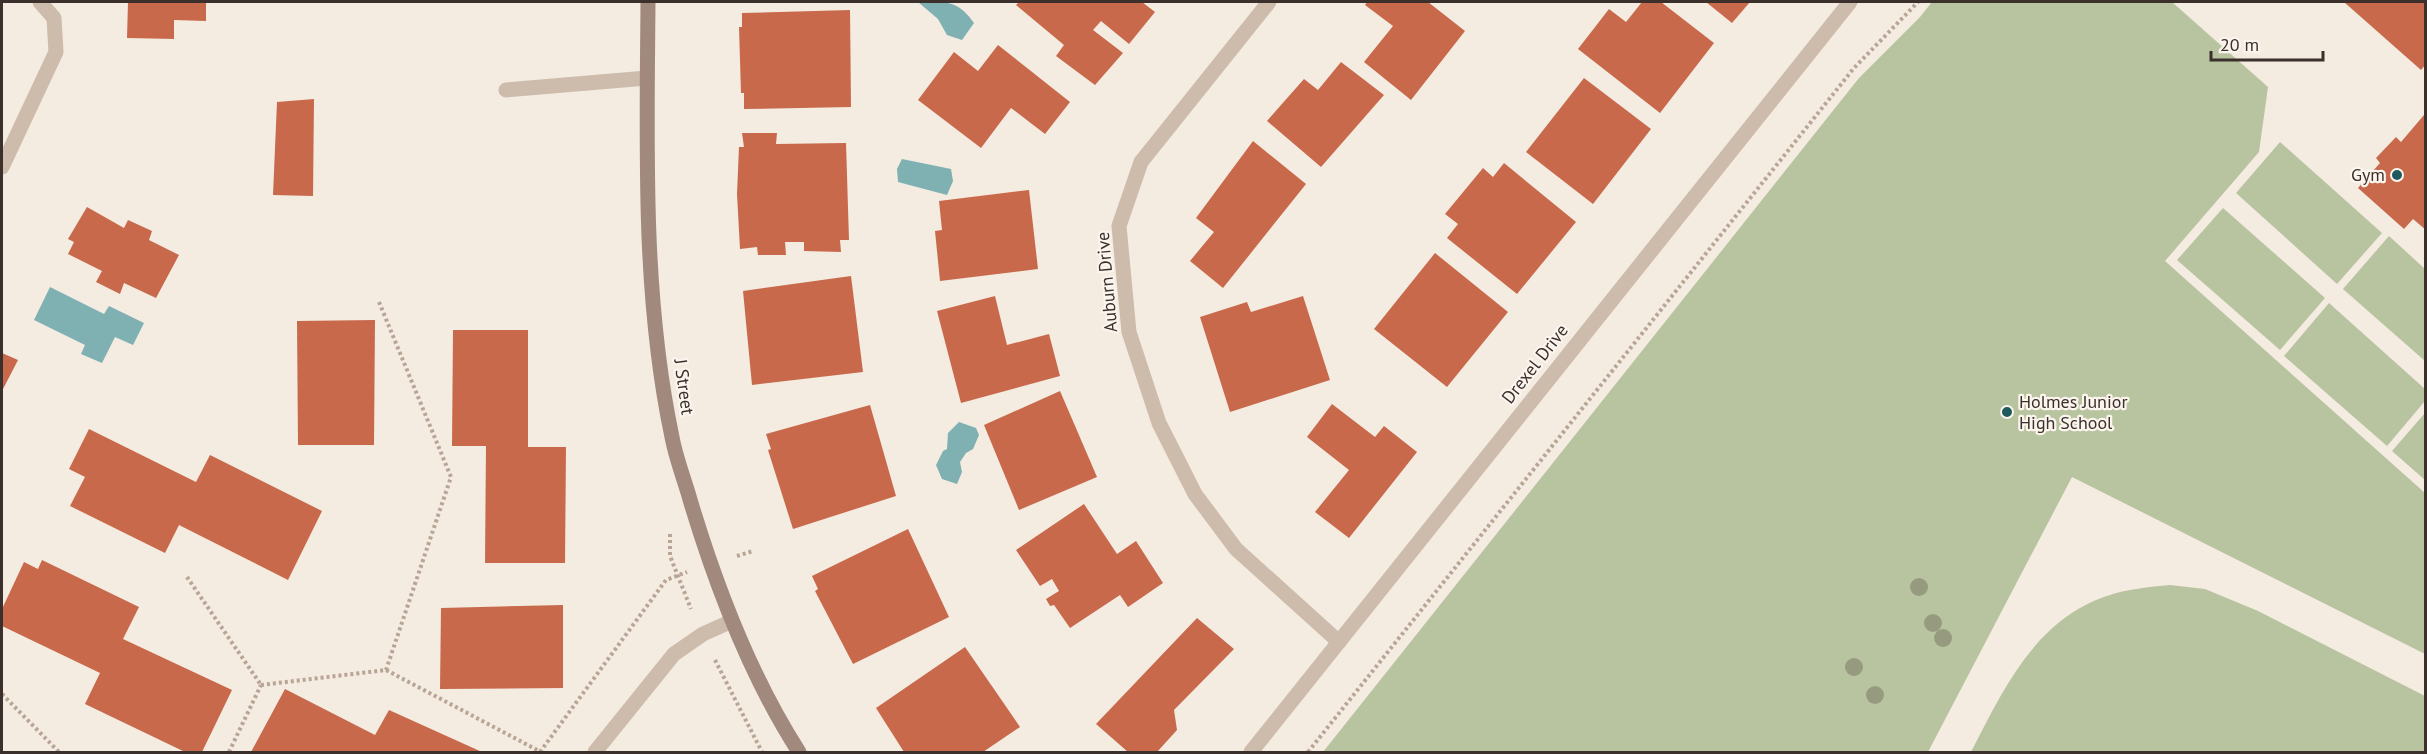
<svg xmlns="http://www.w3.org/2000/svg" width="2427" height="754" viewBox="0 0 2427 754" font-family="'PT Sans',sans-serif">
<style>
.green{fill:#b8c4a0}
.water{fill:#7fb0b2}
.building{fill:#c8694b}
.lines{fill:none;stroke-linecap:round;stroke-linejoin:round}
.path{stroke:#b9a596;stroke-width:4;stroke-dasharray:3 3;stroke-linecap:butt}
.lane{stroke:#cdbbac;stroke-width:15}
.street{stroke:#cdbbac;stroke-width:15}
.secondary{stroke:#a18a7d;stroke-width:15}
.tree{fill:#969b7f}
.poi-dot{fill:#1f5a5e;stroke:#fbf5ee;stroke-width:2}
.labels{text-anchor:middle;stroke-width:4.5;stroke-linejoin:round;paint-order:stroke}
.poi-label{font-size:18px;fill:#3b302b;stroke:#fbf5ee;text-anchor:end}
.street-label{font-size:18px;fill:#3b302b;stroke:#fbf5ee}
</style>
<rect width="100%" height="100%" fill="#f4ebe1"/>
<g class="green">
<path d="M1932,2H2172L2268,87L2259,152L2165,261L2425,493V654L2072,477L1928,752H1323L1859,78L1920,17Z"/>
<path d="M2280,142L2382,233L2337,284L2236,193Z"/>
<path d="M2223,208L2325,298L2280,350L2177,260Z"/>
<path d="M2389,236L2425,269V361L2343,289Z"/>
<path d="M2329,303L2425,389V401L2387,446L2284,356Z"/>
<path d="M2425,413V480L2392,451Z"/>
<path d="M2170,585L2205,589L2258,611L2425,696V752H1971C2003,690 2035,620 2107,596C2127,589 2149,587 2170,585Z"/>
</g>
<g class="water">
<path d="M918,2C944,1 958,0 974,23L962,40L947,35L938,19Z"/>
<path d="M902,159L951,169L953,181L947,195L898,182L897,169Z"/>
<path d="M50,287L104,314L109,306L144,323L133,345L115,337L102,363L81,354L85,345L34,320Z"/>
<path d="M959,422L976,428L979,435L973,449L966,453L960,462L962,472L957,484L942,479L936,465L943,451L947,449L948,433Z"/>
</g>
<g class="building">
<path d="M128,2H206V21L174,20V39L127,38Z"/>
<path d="M1019,2H1142L1155,12L1129,44L1101,21L1093,30L1123,53L1095,85L1056,56L1064,45L1016,5Z"/>
<path d="M1367,2H1428L1465,31L1411,100L1364,62L1393,26L1365,5Z"/>
<path d="M1642,2H1661L1714,43L1660,113L1578,49L1609,9L1626,22Z"/>
<path d="M1706,2H1750L1732,23Z"/>
<path d="M2344,2H2426V64L2421,70Z"/>
<path d="M850,10L851,107L744,109V93H741L739,27H742V13Z"/>
<path d="M998,45L1070,102L1045,134L1011,108L981,148L918,100L954,52L978,71Z"/>
<path d="M1341,62L1384,95L1321,167L1267,121L1304,79L1318,90Z"/>
<path d="M1584,78L1651,129L1593,204L1526,152Z"/>
<path d="M314,99L313,196L273,195L277,102Z"/>
<path d="M2424,115L2426,230L2413,219L2404,229L2358,188L2380,163L2376,158L2396,137L2401,142Z"/>
<path d="M742,133H777L776,144L846,143L849,240H840L841,252L804,251V242H785L786,255H758L757,247L740,249L737,194L739,147H744Z"/>
<path d="M1253,141L1306,184L1223,288L1190,261L1214,232L1196,218Z"/>
<path d="M1504,163L1576,222L1517,294L1447,238L1458,224L1445,214L1483,168L1493,177Z"/>
<path d="M1029,190L1038,269L940,281L935,231L942,230L939,201Z"/>
<path d="M87,207L124,228L128,220L152,231L149,240L179,255L156,298L124,283L120,294L96,282L102,271L68,254L74,242L68,239Z"/>
<path d="M1435,253L1508,312L1447,387L1374,329Z"/>
<path d="M851,276L863,372L752,385L743,291Z"/>
<path d="M995,296L1007,345L1049,334L1060,376L961,403L937,311Z"/>
<path d="M1303,296L1330,380L1230,412L1200,317L1247,302L1251,312Z"/>
<path d="M375,320L374,445H298L297,321Z"/>
<path d="M453,330H528V447H566L565,563H485L486,446H452Z"/>
<path d="M2,353L18,360L2,391Z"/>
<path d="M1060,391L1097,477L1019,510L984,425Z"/>
<path d="M1332,404L1375,437L1384,426L1417,452L1349,538L1315,512L1349,470L1307,437Z"/>
<path d="M870,405L896,496L793,529L768,450L771,449L766,434Z"/>
<path d="M89,429L196,482L210,455L322,511L288,580L179,525L165,553L70,506L85,477L69,469Z"/>
<path d="M1084,504L1117,554L1136,541L1163,583L1128,607L1120,595L1070,628L1054,605L1050,606L1046,599L1059,591L1052,579L1040,586L1016,550Z"/>
<path d="M908,529L949,617L853,664L815,591L818,589L812,576Z"/>
<path d="M42,560L139,607L123,639L232,690L202,752H185L85,704L100,673L2,626V609L24,562L38,569Z"/>
<path d="M563,605V688L440,689L441,608Z"/>
<path d="M1197,618L1234,649L1174,710L1177,730L1157,752H1128L1096,724Z"/>
<path d="M965,647L1020,727L983,752H904L876,708Z"/>
<path d="M285,689L375,735L389,710L482,752H251Z"/>
</g>
<g class="lines">
<g class="path">
<path d="M379,302L451,477L386,670"/>
<path d="M670,534V556L691,609"/>
<path d="M737,556L753,551"/>
<path d="M187,577L261,685"/>
<path d="M715,660L762,752"/>
<path d="M261,685L386,670L541,752"/>
<path d="M2,694L59,752"/>
<path d="M229,752L261,685"/>
<path d="M540,752L666,580L687,572"/>
<path d="M1308,752L1854,68L1918,2"/>
</g>
<g class="lane">
<path d="M506,90L647,78"/>
<path d="M595,752L674,654L703,634L732,621"/>
</g>
<g class="street">
<path d="M1269,2L1141,162L1119,226L1129,332L1159,423L1195,494L1236,549L1339,642"/>
<path d="M2,167L56,52L54,18L40,2"/>
<path d="M1251,752L1850,2"/>
</g>
<path class="secondary" d="M648,2C647,145 642,295 672,437C676,459 685,481 691,503C717,589 750,676 799,752"/>
</g>
<g class="tree">
<circle cx="1919" cy="587" r="9"/>
<circle cx="1933" cy="623" r="9"/>
<circle cx="1943" cy="638" r="9"/>
<circle cx="1854" cy="667" r="9"/>
<circle cx="1875" cy="695" r="9"/>
</g>
<g class="poi-dot">
<circle cx="2397" cy="175" r="6"/>
<circle cx="2007" cy="412" r="6"/>
</g>
<g class="labels">
<g class="poi-label">
<text x="2385" y="181">Gym</text>
<text x="2019" y="408" text-anchor="start">Holmes Junior<tspan x="2019" dy="21">High School</tspan></text>
</g>
<g class="street-label">
<text transform="translate(1107 282) rotate(-95)" y="6">Auburn Drive</text>
<text transform="translate(1535 364) rotate(-52)" y="6">Drexel Drive</text>
<text transform="translate(684 387) rotate(82)" y="6">J Street</text>
</g>
</g>
<rect width="2427" height="754" fill="none" stroke="#3b302b" stroke-width="6"/>
<path d="M2211 51v9h112v-9" fill="none" stroke="#3b302b" stroke-width="3"/>
<text x="2220" y="51" font-size="18" fill="#3b302b" stroke="#fbf5ee" stroke-width="4.5" paint-order="stroke">20 m</text>
</svg>
